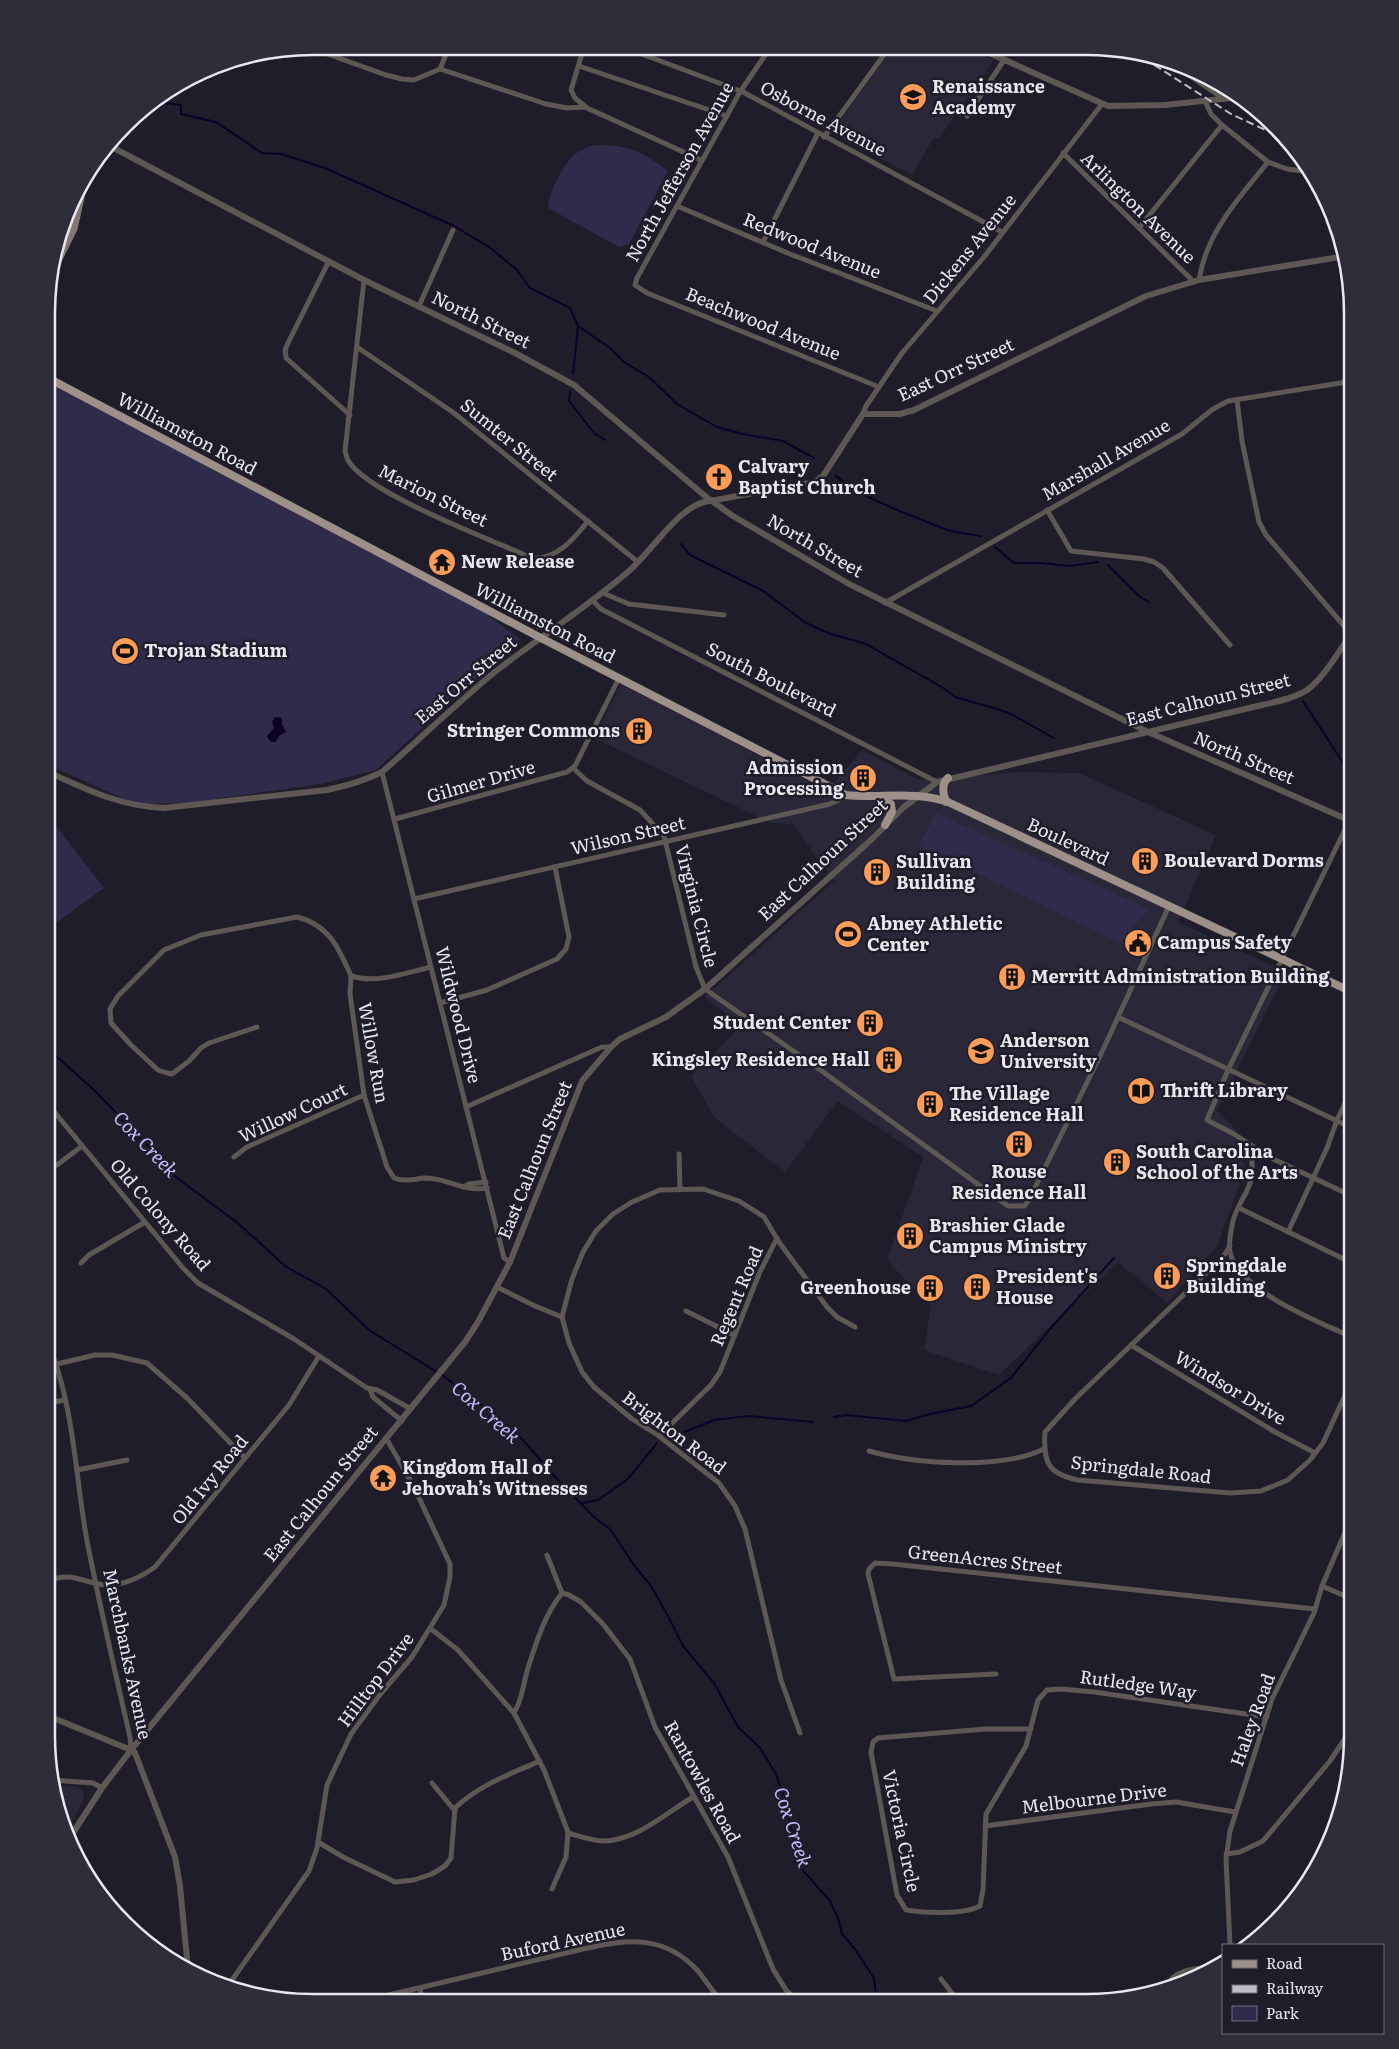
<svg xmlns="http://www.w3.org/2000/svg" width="1399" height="2049" viewBox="0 0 1399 2049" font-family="Literata,serif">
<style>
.built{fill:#292738}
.green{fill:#302a4b}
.water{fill:#0c0026}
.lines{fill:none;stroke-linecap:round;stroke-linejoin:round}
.stream{stroke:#0c0026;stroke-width:2}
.minor{stroke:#5e5854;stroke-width:5}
.tertiary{stroke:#5e5854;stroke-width:6}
.secondary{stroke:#827871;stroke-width:7}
.primary{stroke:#9d9088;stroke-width:8}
.rail{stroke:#bebdc6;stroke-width:2;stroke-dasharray:8 4;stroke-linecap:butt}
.labels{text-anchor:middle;stroke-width:5;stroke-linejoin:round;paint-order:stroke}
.poi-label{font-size:18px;font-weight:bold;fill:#e9e8f0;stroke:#1f1d2a;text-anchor:start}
.street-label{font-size:18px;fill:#e9e8f0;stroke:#1f1d2a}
.water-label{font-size:19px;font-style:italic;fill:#c7bdfc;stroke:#1f1d2a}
.rim{fill:none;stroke:#e9e8f0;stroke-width:2.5}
</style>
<rect width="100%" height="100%" fill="#1f1d2a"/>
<g class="built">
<path d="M893,48H965L994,60L939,138L933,139L912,175L831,133Z"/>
<path d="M621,684L827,791L862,750L919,780L1019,772L1079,773L1216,835L1178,922L1286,972L1217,1110L1235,1129L1245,1169L1217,1246L1167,1303L1118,1262L999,1375L924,1350L931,1307L887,1260L923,1157L838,1101L785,1172L714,1117L691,1076L741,1026L705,997L834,881L793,824L771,823L594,738Z"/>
<path d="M76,1786L83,1790L84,1799L66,1833L51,1787Z"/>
</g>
<g class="green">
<path d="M595,145C626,144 644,152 668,171L629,244L619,247L548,208C548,194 563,165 574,155C580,150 587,147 595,145Z"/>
<path d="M48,378L463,597L520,639L376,770L320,784L187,803L136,804L48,765Z"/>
<path d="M936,813L1149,909L1120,943L919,845Z"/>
<path d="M48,816L104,888L48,929Z"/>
</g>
<path class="water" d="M275,717L282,718V725L286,732L279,736L276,742H272L268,739L267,736L274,728L272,722Z"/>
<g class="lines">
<g class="stream">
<path d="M161,98L165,103L181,105V114L216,122L262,153L281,154L325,168L454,226L489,247L516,269L530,288L570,308L578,326L610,348L624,362L649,377L677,404L717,427L743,434L783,441L814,458"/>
<path d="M573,374L578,326"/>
<path d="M570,391L569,401L594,433L605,440"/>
<path d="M836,476L853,490L897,510L950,531L981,536"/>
<path d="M681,544L690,555L763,591L806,623L828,633L866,644L945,689L955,697L997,709L1011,714L1054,738"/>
<path d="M995,547L1014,563H1041L1070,566L1098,562"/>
<path d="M1108,565L1139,596L1149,602"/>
<path d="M1303,701L1345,766L1353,769"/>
<path d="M47,1048L93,1089L151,1149L165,1169L239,1224L285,1266L326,1289L369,1330L437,1372"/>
<path d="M441,1374L499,1418L523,1440L557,1479L594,1517L611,1530L633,1564L651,1586L667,1614L683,1646L714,1683L738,1727L760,1748L776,1774L787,1806L794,1845L801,1868L830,1901L838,1918L842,1934L855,1949L874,1978L877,2002"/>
<path d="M834,1417L846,1415L906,1421L930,1414L971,1406L1011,1378L1049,1330L1114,1258"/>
<path d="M672,1437L714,1420L749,1416L813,1422"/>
<path d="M582,1503L598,1500L628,1479L657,1443"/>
</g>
<g class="minor">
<path d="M308,47L386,75L402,79L414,80L440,69L449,47"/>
<path d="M584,47L571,90L575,98L587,108L701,160"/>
<path d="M623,47L743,92L1002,232"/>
<path d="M770,48L740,92L637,278L635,285L647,293L879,387"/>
<path d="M1168,61L1224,99"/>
<path d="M579,66L727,116"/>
<path d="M440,69L546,104L567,108L585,107"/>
<path d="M1205,101L1211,114L1222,125L1268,162L1287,169L1311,172"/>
<path d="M967,116L1004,60"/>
<path d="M824,137L889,48"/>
<path d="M1063,153L1194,282"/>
<path d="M677,206L790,254L937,311"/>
<path d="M1139,228L1222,125"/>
<path d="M763,242L818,133"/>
<path d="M329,261L288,343L285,350L286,358L350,415"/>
<path d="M364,280L345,451C346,455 347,459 349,462C371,495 492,540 532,558C556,560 574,539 588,521"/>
<path d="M1199,280C1206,233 1239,198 1268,162"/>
<path d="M419,306L453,230"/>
<path d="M357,347L454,413L638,562"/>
<path d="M1237,400L1242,441L1259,522L1266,535L1351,634"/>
<path d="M863,414L866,406L902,353L984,257L1102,104"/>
<path d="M1047,510L1071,551L1144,559L1154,562L1163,568L1230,645"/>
<path d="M603,593L629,604L724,615"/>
<path d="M593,601L601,609L937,782"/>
<path d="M885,603L1182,434L1213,409L1228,401L1353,381"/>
<path d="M573,768L587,781L640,810L664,836L696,967L705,989L819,1069L1008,1206H1024L1029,1200L1102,1052L1169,906"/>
<path d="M382,772L500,1242L504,1258L510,1262"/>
<path d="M395,819L567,772L575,766L619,678"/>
<path d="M414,899L830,804L839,800L846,795"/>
<path d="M351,976L350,994L364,1095L387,1167L394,1178C405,1182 414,1179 425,1178C449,1178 462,1192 487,1188"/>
<path d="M440,1003L487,990L557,959L566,949L569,937L555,867"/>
<path d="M1118,1017L1352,1128"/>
<path d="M257,1027L209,1043L201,1048L189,1061L172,1074L167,1073L158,1070L131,1045L111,1023L110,1009L118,996L164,950L201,935L297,917C329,925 339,948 351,976C376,984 406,973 431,967"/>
<path d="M47,1103L183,1268L198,1283L294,1339L367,1388L377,1390L411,1409"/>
<path d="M466,1107L602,1047H611"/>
<path d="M1250,1145C1252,1158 1254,1173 1249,1186C1244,1198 1236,1209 1233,1221C1231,1230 1228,1243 1230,1252C1238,1291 1319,1322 1352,1337"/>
<path d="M679,1154L680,1189"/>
<path d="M234,1157L247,1147L364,1095"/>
<path d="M57,1165L82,1146"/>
<path d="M464,1187L469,1184L486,1182"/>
<path d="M1352,1196L1271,1158L1234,1134L1207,1120L1228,1070L1353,813"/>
<path d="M1239,1208L1352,1263"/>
<path d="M1288,1232L1327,1148L1337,1120L1352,1088"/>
<path d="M1230,1246L1223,1257L1076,1398L1045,1432C1043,1461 1047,1474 1078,1480L1230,1493L1261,1491L1288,1480L1310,1460L1323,1443L1352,1380"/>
<path d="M81,1263L89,1255L145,1222"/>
<path d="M497,1287L535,1306L562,1317L569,1343L582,1372L594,1387L632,1419L659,1436L719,1483L735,1506L745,1529L781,1680L800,1733"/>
<path d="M686,1311L734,1335"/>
<path d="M562,1317L572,1279L583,1252L596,1231L613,1214L632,1202L660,1190L703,1189L739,1201L764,1217L779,1242L827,1307L837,1317L855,1327"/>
<path d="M47,1341C74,1402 75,1475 87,1541C100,1607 115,1672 130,1737L131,1750"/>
<path d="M1131,1345L1275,1432L1315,1453"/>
<path d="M57,1364L95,1355H112L147,1363L187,1398L245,1458"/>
<path d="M370,1389L373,1397L402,1421"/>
<path d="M47,1403L65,1400"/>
<path d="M659,1436L711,1385L720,1372L759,1274L777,1238"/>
<path d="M869,1451C914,1464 1001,1470 1044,1449"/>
<path d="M77,1470L127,1460"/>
<path d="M46,1582C73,1569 84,1585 108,1585C126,1585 141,1577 155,1567L289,1405L319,1356"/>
<path d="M1322,1586L1352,1599"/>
<path d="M562,1593L569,1595L581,1602L603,1624L630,1659L655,1727L728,1857L773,1969L786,1990L798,2002"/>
<path d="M431,1629L458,1650L514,1713L544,1770L568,1832L566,1857L552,1889"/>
<path d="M996,1674L894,1679L868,1574L869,1569L875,1563L893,1564L1315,1609"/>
<path d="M514,1713C523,1698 523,1684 528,1668C536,1643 545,1614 562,1593L547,1555"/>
<path d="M1031,1729H986L878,1738L873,1742L871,1752L897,1895L906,1910C925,1913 963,1915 980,1906L983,1890L986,1814L1026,1746L1038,1700L1047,1690L1061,1689L1094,1692L1267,1717"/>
<path d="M51,1780L93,1783L102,1788"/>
<path d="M432,1783L455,1811"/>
<path d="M985,1826L1151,1804L1176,1802L1235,1812"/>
<path d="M568,1833C579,1836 592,1841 603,1841C636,1841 666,1813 693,1797"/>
<path d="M318,1842L343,1857L395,1882L414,1880L432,1874L445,1866L451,1858L455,1808C479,1785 510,1774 540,1761"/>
<path d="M1226,1854L1240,1852L1263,1841L1330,1761L1352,1728"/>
<path d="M1230,1945L1226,1859L1230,1831L1272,1699L1314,1613L1322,1586L1352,1516"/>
<path d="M941,1979L959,2002"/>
<path d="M227,1987L309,1871L317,1848L327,1785L351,1734L382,1692L412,1657L444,1605L450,1577V1564L413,1485L386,1438"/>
<path d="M420,1988L422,2001"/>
<path d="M1166,1988C1173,1968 1199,1968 1216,1967"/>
<path d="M389,1995L583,1949C628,1939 664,1934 698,1971C706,1981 713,1992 722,2002"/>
<path d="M783,2002L791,1995"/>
</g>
<g class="tertiary">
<path d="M978,48L1108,106L1165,105L1240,97"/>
<path d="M110,146L364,280L515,353L574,385L705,496L733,516L849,584L1146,731L1353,822"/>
<path d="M48,772C88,790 119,806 164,808L327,790C346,786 364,781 382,772C420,739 457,703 496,671C540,637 587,607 629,571C652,551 676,510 704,502L815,482L823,476L863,414H900L914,410L1146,296L1199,280L1346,256"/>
<path d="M46,1715L131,1750L135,1753L175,1857L180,1886L188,1969"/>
<path d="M69,1839L102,1788L131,1750L465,1342L478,1322L510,1262L582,1081L611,1047L620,1039L666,1017L705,989L872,839L904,807L937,782L1262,705C1276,702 1295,698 1307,690C1326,676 1338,651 1353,632"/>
</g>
<path class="secondary" d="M49,279L74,229L86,175"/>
<g class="primary">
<path d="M48,378L541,638L846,795C880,799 914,790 948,802L1352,992"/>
<path d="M878,797L891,804L892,812L885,825"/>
<path d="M946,802C943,793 941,784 948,778"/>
</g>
<path class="rail" d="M1134,52L1231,114L1287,140"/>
</g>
<defs>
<g id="school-disc" transform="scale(1.4375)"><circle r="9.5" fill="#fd9c56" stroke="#1f1d2a"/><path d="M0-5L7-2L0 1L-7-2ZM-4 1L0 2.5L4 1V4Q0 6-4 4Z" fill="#111"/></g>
<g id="church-disc" transform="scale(1.4375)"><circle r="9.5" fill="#fd9c56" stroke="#1f1d2a"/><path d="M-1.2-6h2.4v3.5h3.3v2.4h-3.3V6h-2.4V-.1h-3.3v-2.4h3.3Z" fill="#111"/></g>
<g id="temple-disc" transform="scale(1.4375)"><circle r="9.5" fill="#fd9c56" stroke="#1f1d2a"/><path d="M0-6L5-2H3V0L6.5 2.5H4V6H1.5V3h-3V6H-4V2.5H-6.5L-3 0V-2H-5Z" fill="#111"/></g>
<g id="stadium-disc" transform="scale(1.4375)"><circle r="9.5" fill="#fd9c56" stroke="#1f1d2a"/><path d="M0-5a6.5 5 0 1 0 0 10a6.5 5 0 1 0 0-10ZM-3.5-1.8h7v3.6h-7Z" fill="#111"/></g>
<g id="building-disc" transform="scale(1.4375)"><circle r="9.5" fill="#fd9c56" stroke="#1f1d2a"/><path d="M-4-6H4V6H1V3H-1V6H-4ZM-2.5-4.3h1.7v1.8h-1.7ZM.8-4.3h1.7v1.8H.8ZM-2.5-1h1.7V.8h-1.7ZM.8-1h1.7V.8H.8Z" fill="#111"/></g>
<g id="civic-disc" transform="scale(1.4375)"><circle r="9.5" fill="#fd9c56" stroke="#1f1d2a"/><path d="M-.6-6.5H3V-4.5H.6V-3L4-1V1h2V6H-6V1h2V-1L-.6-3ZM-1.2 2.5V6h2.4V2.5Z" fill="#111"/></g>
<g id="university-disc" transform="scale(1.4375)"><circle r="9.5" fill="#fd9c56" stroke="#1f1d2a"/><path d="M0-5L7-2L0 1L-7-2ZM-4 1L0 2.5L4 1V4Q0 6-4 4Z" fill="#111"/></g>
<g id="library-disc" transform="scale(1.4375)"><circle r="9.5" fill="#fd9c56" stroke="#1f1d2a"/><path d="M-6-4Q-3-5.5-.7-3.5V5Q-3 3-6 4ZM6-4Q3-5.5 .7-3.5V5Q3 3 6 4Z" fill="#111"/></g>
</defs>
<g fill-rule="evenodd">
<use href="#school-disc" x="913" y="97"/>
<use href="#church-disc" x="719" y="477"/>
<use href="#temple-disc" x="442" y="562"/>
<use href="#stadium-disc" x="125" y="651"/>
<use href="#building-disc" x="639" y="731"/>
<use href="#building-disc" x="863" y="778"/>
<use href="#building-disc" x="1145" y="861"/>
<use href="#building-disc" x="877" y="872"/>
<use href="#stadium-disc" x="848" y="934"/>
<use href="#civic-disc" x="1138" y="943"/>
<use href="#building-disc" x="1012" y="977"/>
<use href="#building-disc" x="870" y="1023"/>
<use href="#university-disc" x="981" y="1051"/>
<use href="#building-disc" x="889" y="1060"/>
<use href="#library-disc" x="1141" y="1091"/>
<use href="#building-disc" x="930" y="1104"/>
<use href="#building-disc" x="1019" y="1144"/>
<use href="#building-disc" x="1117" y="1162"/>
<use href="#building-disc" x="910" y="1236"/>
<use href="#building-disc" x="1167" y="1276"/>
<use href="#building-disc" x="977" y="1287"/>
<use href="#building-disc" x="930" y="1288"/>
<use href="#temple-disc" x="383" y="1478"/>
</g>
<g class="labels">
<g class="poi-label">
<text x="932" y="93">Renaissance<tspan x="932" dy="21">Academy</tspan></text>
<text x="738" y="473">Calvary<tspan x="738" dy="21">Baptist Church</tspan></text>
<text x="461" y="568">New Release</text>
<text x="144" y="657">Trojan Stadium</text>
<text x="620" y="737" text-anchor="end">Stringer Commons</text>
<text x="844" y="774" text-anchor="end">Admission<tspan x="844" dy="21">Processing</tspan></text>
<text x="1164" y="867">Boulevard Dorms</text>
<text x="896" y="868">Sullivan<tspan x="896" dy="21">Building</tspan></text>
<text x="867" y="930">Abney Athletic<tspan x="867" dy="21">Center</tspan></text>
<text x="1157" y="949">Campus Safety</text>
<text x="1031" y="983">Merritt Administration Building</text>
<text x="851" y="1029" text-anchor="end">Student Center</text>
<text x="1000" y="1047">Anderson<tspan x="1000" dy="21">University</tspan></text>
<text x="870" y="1066" text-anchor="end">Kingsley Residence Hall</text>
<text x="1160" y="1097">Thrift Library</text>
<text x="949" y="1100">The Village<tspan x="949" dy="21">Residence Hall</tspan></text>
<text x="1136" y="1158">South Carolina<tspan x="1136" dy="21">School of the Arts</tspan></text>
<text x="1019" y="1178" text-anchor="middle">Rouse<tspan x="1019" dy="21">Residence Hall</tspan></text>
<text x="929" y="1232">Brashier Glade<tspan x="929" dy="21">Campus Ministry</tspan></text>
<text x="1186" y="1272">Springdale<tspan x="1186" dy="21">Building</tspan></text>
<text x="996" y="1283">President's<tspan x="996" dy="21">House</tspan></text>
<text x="911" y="1294" text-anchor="end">Greenhouse</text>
<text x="402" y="1474">Kingdom Hall of<tspan x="402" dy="21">Jehovah’s Witnesses</tspan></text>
</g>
<g class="street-label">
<text transform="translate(823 119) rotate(28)" y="6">Osborne Avenue</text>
<text transform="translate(680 172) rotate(-61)" y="6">North Jefferson Avenue</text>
<text transform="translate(1138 208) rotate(44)" y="6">Arlington Avenue</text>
<text transform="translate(812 246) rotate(22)" y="6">Redwood Avenue</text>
<text transform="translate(970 249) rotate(-51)" y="6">Dickens Avenue</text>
<text transform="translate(481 320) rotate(26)" y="6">North Street</text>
<text transform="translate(763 324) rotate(22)" y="6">Beachwood Avenue</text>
<text transform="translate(956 370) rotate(-25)" y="6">East Orr Street</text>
<text transform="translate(187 434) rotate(28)" y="6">Williamston Road</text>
<text transform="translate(509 440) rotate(39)" y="6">Sumter Street</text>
<text transform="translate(1106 460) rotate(-30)" y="6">Marshall Avenue</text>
<text transform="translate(433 496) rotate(26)" y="6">Marion Street</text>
<text transform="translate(815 546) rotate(30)" y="6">North Street</text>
<text transform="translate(545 623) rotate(27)" y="6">Williamston Road</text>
<text transform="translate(466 680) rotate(-40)" y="6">East Orr Street</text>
<text transform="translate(771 680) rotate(27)" y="6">South Boulevard</text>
<text transform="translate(1208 700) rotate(-14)" y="6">East Calhoun Street</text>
<text transform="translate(1244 758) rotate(23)" y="6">North Street</text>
<text transform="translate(481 782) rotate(-16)" y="6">Gilmer Drive</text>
<text transform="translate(628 836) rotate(-13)" y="6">Wilson Street</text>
<text transform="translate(1068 842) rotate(25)" y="6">Boulevard</text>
<text transform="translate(823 860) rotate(-43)" y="6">East Calhoun Street</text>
<text transform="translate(696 906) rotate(76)" y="6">Virginia Circle</text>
<text transform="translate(458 1015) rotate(76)" y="6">Wildwood Drive</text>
<text transform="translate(373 1053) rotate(80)" y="6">Willow Run</text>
<text transform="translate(293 1113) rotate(-25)" y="6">Willow Court</text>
<text transform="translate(535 1160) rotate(-68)" y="6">East Calhoun Street</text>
<text transform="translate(160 1215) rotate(49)" y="6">Old Colony Road</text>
<text transform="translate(737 1296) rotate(-67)" y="6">Regent Road</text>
<text transform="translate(1230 1388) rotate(31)" y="6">Windsor Drive</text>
<text transform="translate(674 1433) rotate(37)" y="6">Brighton Road</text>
<text transform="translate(1141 1470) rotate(6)" y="6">Springdale Road</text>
<text transform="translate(210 1480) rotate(-51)" y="6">Old Ivy Road</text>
<text transform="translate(321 1494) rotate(-51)" y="6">East Calhoun Street</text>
<text transform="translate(985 1560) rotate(6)" y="6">GreenAcres Street</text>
<text transform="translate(127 1654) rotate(78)" y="6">Marchbanks Avenue</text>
<text transform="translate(376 1680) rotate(-53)" y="6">Hilltop Drive</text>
<text transform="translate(1138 1685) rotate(8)" y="6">Rutledge Way</text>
<text transform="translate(1253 1720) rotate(-70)" y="6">Haley Road</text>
<text transform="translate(702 1782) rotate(61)" y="6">Rantowles Road</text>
<text transform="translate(1094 1799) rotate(-7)" y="6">Melbourne Drive</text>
<text transform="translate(901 1831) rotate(78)" y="6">Victoria Circle</text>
<text transform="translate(563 1942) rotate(-12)" y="6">Buford Avenue</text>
</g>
<g class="water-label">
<text transform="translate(146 1144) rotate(46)" y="7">Cox Creek</text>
<text transform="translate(486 1412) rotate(41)" y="7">Cox Creek</text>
<text transform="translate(793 1827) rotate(72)" y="7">Cox Creek</text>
</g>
</g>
<path d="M0 0H1399V2049H0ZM313 55H1086A258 258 0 0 1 1344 313V1736A258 258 0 0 1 1086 1994H313A258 258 0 0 1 55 1736V313A258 258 0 0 1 313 55Z" fill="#2f2d3a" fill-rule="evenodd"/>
<path class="rim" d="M313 55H1086A258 258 0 0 1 1344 313V1736A258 258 0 0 1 1086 1994H313A258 258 0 0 1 55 1736V313A258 258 0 0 1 313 55Z"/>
<rect x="1222" y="1944" width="162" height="90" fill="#1f1d2a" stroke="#706e79"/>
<rect x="1232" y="1960" width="25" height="8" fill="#9d9088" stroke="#706e79"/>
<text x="1266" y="1969" font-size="15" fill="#e9e8f0">Road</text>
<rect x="1232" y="1985" width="25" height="8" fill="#bebdc6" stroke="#706e79"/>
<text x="1266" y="1994" font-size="15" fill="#e9e8f0">Railway</text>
<rect x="1232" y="2006" width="25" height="15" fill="#302a4b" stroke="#706e79"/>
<text x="1266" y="2019" font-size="15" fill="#e9e8f0">Park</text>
</svg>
